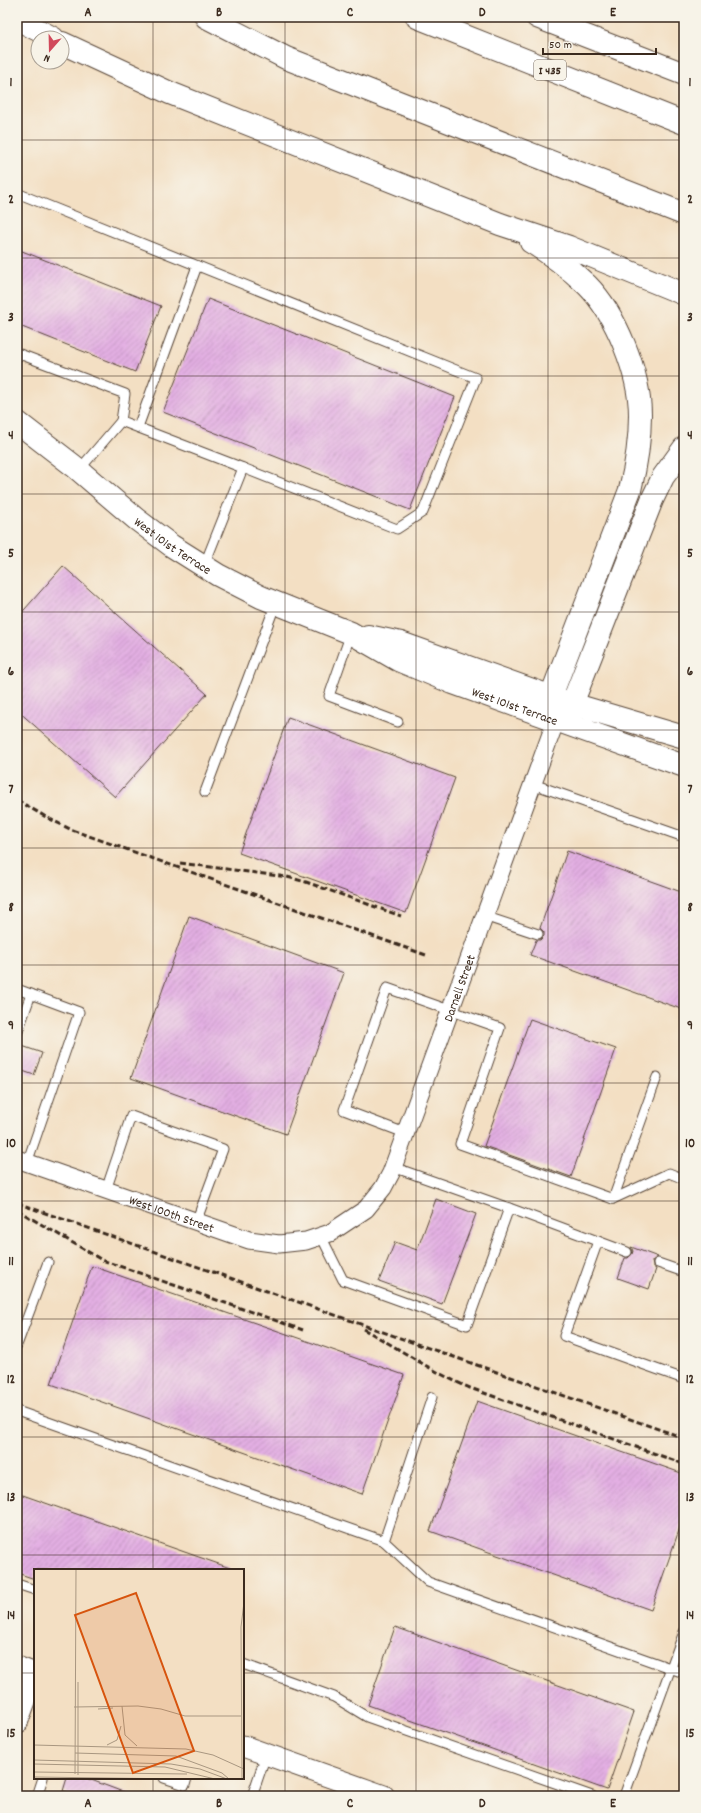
<svg xmlns="http://www.w3.org/2000/svg" width="701" height="1813" viewBox="0 0 701 1813" font-family="Dekko,sans-serif">
<style>
.building{fill:url(#building-hatch)}
.lines{fill:none;stroke-linecap:round;stroke-linejoin:round}
.service-casing{stroke:#574537;stroke-width:11}
.minor-casing{stroke:#574537;stroke-width:19}
.tertiary-casing{stroke:#574537;stroke-width:23}
.secondary-casing{stroke:#574537;stroke-width:24}
.motorway-casing{stroke:#574537;stroke-width:24}
.service{stroke:#fff;stroke-width:9}
.minor{stroke:#fff;stroke-width:17}
.tertiary{stroke:#fff;stroke-width:21}
.secondary{stroke:#fff;stroke-width:22}
.motorway{stroke:#fff;stroke-width:22}
.rail{stroke:#3b2a1e;stroke-width:3;stroke-dasharray:6 3;stroke-linecap:butt}
.grid{fill:none;stroke:#3b2a1e;stroke-width:1;stroke-opacity:0.55}
.labels{text-anchor:middle;stroke-width:3;stroke-linejoin:round;paint-order:stroke}
.shield{fill:#f7f3e8;stroke:#73665b;stroke-width:1}
.shield-label{font-size:12px;font-weight:bold;fill:#3b2a1e}
.street-label{font-size:13px;fill:#3b2a1e;stroke:#f7f3e8}
.inset-road{fill:none;stroke:#a99781;stroke-width:1}
.view{fill:#d7540e;fill-opacity:0.15;stroke:#d7540e;stroke-width:2}
.inset-edge{fill:none;stroke:#3b2a1e;stroke-width:2}
.neatline{fill:none;stroke:#3b2a1e;stroke-width:1.5}
.grid-label{font-size:13px;text-anchor:middle;font-weight:bold;fill:#3b2a1e}
</style>
<defs>
<pattern id="building-hatch" width="6" height="6" patternUnits="userSpaceOnUse"><rect width="6" height="6" fill="#e3afe3"/><path d="M-1 1l2-2M0 6l6-6M5 7l2-2" fill="none" stroke="#b98fb7"/></pattern>
</defs>
<rect width="100%" height="100%" fill="#f7f3e8"/>
<filter id="ink" filterUnits="userSpaceOnUse"><feTurbulence type="fractalNoise" baseFrequency=".025" numOctaves="2"/><feDisplacementMap in="SourceGraphic" scale="8" xChannelSelector="R" yChannelSelector="G"/><feConvolveMatrix kernelMatrix="1 2 1 2 8 2 1 2 1" color-interpolation-filters="sRGB"/></filter>
<filter id="wash" filterUnits="userSpaceOnUse"><feTurbulence type="fractalNoise" baseFrequency=".012" numOctaves="4" result="noise"/><feDisplacementMap in="SourceGraphic" scale="16" xChannelSelector="R" yChannelSelector="G"/><feGaussianBlur stdDeviation="0.9" result="paint"/><feColorMatrix in="noise" values="0 0 0 0 0 0 0 0 0 0 0 0 0 0 0 0 0 1.4 0 .05"/><feComposite in="paint" operator="in"/></filter>
<g filter="url(#wash)">
<rect width="100%" height="100%" fill="#f3dfc3"/>
<g id="blocks">
<g class="building">
<path d="M17,249L161,306L135,372L17,325Z"/>
<path d="M208,299L455,397L410,510L163,412Z"/>
<path d="M63,566L207,694L115,797L17,710V618Z"/>
<path d="M288,717L455,778L406,913L239,853Z"/>
<path d="M567,851L684,893V1010L530,955L536,940H540L544,936V932L540,928Z"/>
<path d="M189,916L344,973L286,1134L131,1078Z"/>
<path d="M530,1019L616,1049L571,1177L484,1146Z"/>
<path d="M22,1046L42,1053L34,1075L17,1069V1059Z"/>
<path d="M436,1199L476,1214L442,1304L379,1281L395,1242L417,1250Z"/>
<path d="M631,1247L658,1257L652,1261L653,1267L656,1269L649,1289L618,1278L625,1258H628L632,1254L633,1251Z"/>
<path d="M92,1266L404,1375L362,1494L51,1384Z"/>
<path d="M477,1401L684,1474V1516L651,1610L430,1531Z"/>
<path d="M17,1493L230,1568V1570H35V1579L17,1573Z"/>
<path d="M395,1627L634,1712L607,1790L368,1705Z"/>
<path d="M67,1778H86L131,1795V1796H66L67,1792L63,1791Z"/>
</g>
</g>
</g>
<g filter="url(#ink)">
<use href="#blocks" fill-opacity="0" stroke="#574537" stroke-width="1"/>
<g class="lines">
<g class="service-casing">
<g id="service">
<path d="M17,193L476,378L423,512L397,529L243,468"/>
<path d="M17,353L125,394L121,421"/>
<path d="M138,427L197,266"/>
<path d="M79,470L121,421L243,468L204,566"/>
<path d="M351,633L329,696L398,722"/>
<path d="M533,784L684,837"/>
<path d="M205,792L276,603"/>
<path d="M484,916L538,934"/>
<path d="M17,989L79,1012L27,1163"/>
<path d="M17,1034L31,994"/>
<path d="M405,1133L344,1110L387,988L500,1028L460,1144L613,1199L669,1173L684,1179"/>
<path d="M106,1190L131,1116L223,1149L196,1222"/>
<path d="M613,1199L657,1077"/>
<path d="M509,1208L627,1252"/>
<path d="M321,1236L343,1280L467,1325L509,1208L393,1167"/>
<path d="M598,1241L564,1336L684,1379"/>
<path d="M658,1263L684,1272"/>
<path d="M17,1345L48,1262"/>
<path d="M432,1397L384,1541L428,1582L684,1673"/>
<path d="M17,1411L384,1541"/>
<path d="M17,1584L35,1590"/>
<path d="M243,1664L334,1697L367,1717L592,1796"/>
<path d="M164,1778L185,1785L187,1778"/>
<path d="M37,1796L43,1778"/>
<path d="M252,1796L266,1755"/>
<path d="M624,1796L684,1632"/>
</g>
</g>
<g class="minor-casing">
<g id="minor">
<path id="s1" d="M17,1159L249,1240L279,1244L306,1241L330,1233L366,1209L383,1188L391,1173L556,720"/>
</g>
</g>
<g class="tertiary-casing">
<g id="tertiary">
<path d="M17,1667L35,1674"/>
<path d="M17,1723L35,1674"/>
<path d="M243,1746L384,1796"/>
</g>
</g>
<g class="secondary-casing">
<g id="secondary">
<path id="s2" d="M17,422L74,466L136,519L172,546L218,575L261,597L351,633L398,660L453,683L684,766"/>
<path d="M368,636L401,643L572,704L684,737"/>
</g>
</g>
<g class="motorway-casing">
<g id="motorway">
<path d="M206,17L286,58L684,214"/>
<path d="M417,17L684,123"/>
<path d="M537,17L684,74"/>
<path d="M17,19L53,38"/>
<path d="M62,43L170,93L500,224L569,247L684,294"/>
<path d="M531,242C551,254 570,269 587,285C616,314 640,374 640,415C640,441 636,466 630,490L551,696L556,720"/>
<path d="M556,720L572,704L652,500L663,477L684,448"/>
</g>
</g>
<use href="#service" class="service"/>
<use href="#minor" class="minor"/>
<use href="#tertiary" class="tertiary"/>
<use href="#secondary" class="secondary"/>
<use href="#motorway" class="motorway"/>
<g class="rail">
<path d="M17,800L46,817L72,830L426,955"/>
<path d="M180,863L287,877L306,882L401,916"/>
<path d="M17,1203L684,1438"/>
<path d="M17,1210L102,1260L303,1330"/>
<path d="M363,1329C399,1348 432,1372 470,1388L684,1464"/>
</g>
</g>
</g>
<path class="grid" d="M153,17V1570M285,17V1796M416,17V1796M548,17V1796M17,140H684M17,258H684M17,376H684M17,494H684M17,612H684M17,730H684M17,848H684M17,965H684M17,1083H684M17,1201H684M17,1319H684M17,1437H684M17,1555H684M17,1673H35M243,1673H684M153,1778V1796"/>
<g class="labels">
<rect class="shield" x="534" y="60" width="32" height="20" rx="3"/>
<g class="shield-label">
<text x="550" y="74">I 435</text>
</g>
<g class="street-label">
<text dy="5" stroke="none"><textPath href="#s2" startOffset="199">West 101st Terrace</textPath></text>
<text dy="5" stroke="none"><textPath href="#s2" startOffset="578">West 101st Terrace</textPath></text>
<text dy="5" stroke="none"><textPath href="#s1" startOffset="613">Darnell Street</textPath></text>
<text dy="5" stroke="none"><textPath href="#s1" startOffset="164">West 100th Street</textPath></text>
</g>
</g>
<g transform="translate(34 1569)">
<rect width="210" height="210" fill="#f3dfc3"/>
<path class="inset-road" d="M44,113V206M88,137L91,166L103,177M40,138L104,137L127,140L151,147H207M64,140L79,139M0,176L152,180L179,186L210,200M73,176L83,171L87,157M41,184L142,187L188,204L195,210M0,191L137,195L166,200L193,210M0,195L131,198L181,210M0,203L153,205M41,205L42,0M0,208L150,210M208,210L207,58L210,33"/>
<path class="view" d="M102,24L160,182L99,204L41,46Z"/>
<rect width="210" height="210" class="inset-edge"/>
</g>
<rect width="701" height="1813" fill="none" stroke="#f7f3e8" stroke-width="44"/>
<g transform="translate(50 50) rotate(200)"><circle r="19" fill="#f7f3e8" stroke="#aca397"/>
<path d="M0-3L7 15L0 10L-7 15Z" fill="#d1495b"/>
<text y="-6" font-size="11" font-weight="bold" text-anchor="middle" fill="#3b2a1e">N</text>
</g>
<path d="M543 48v6h113v-6" fill="none" stroke="#3b2a1e" stroke-width="2"/>
<text x="549" y="48" font-size="12" fill="#3b2a1e" stroke="#f7f3e8" stroke-width="3" paint-order="stroke">50 m</text>
<rect x="22" y="22" width="657" height="1769" class="neatline"/>
<g class="grid-label">
<text x="88" y="16">A</text>
<text x="219" y="16">B</text>
<text x="350" y="16">C</text>
<text x="482" y="16">D</text>
<text x="613" y="16">E</text>
<text x="11" y="86">1</text>
<text x="690" y="86">1</text>
<text x="11" y="203">2</text>
<text x="690" y="203">2</text>
<text x="11" y="321">3</text>
<text x="690" y="321">3</text>
<text x="11" y="439">4</text>
<text x="690" y="439">4</text>
<text x="11" y="557">5</text>
<text x="690" y="557">5</text>
<text x="11" y="675">6</text>
<text x="690" y="675">6</text>
<text x="11" y="793">7</text>
<text x="690" y="793">7</text>
<text x="11" y="911">8</text>
<text x="690" y="911">8</text>
<text x="11" y="1029">9</text>
<text x="690" y="1029">9</text>
<text x="11" y="1147">10</text>
<text x="690" y="1147">10</text>
<text x="11" y="1265">11</text>
<text x="690" y="1265">11</text>
<text x="11" y="1383">12</text>
<text x="690" y="1383">12</text>
<text x="11" y="1501">13</text>
<text x="690" y="1501">13</text>
<text x="11" y="1619">14</text>
<text x="690" y="1619">14</text>
<text x="11" y="1737">15</text>
<text x="690" y="1737">15</text>
<text x="88" y="1807">A</text>
<text x="219" y="1807">B</text>
<text x="350" y="1807">C</text>
<text x="482" y="1807">D</text>
<text x="613" y="1807">E</text>
</g>
</svg>
